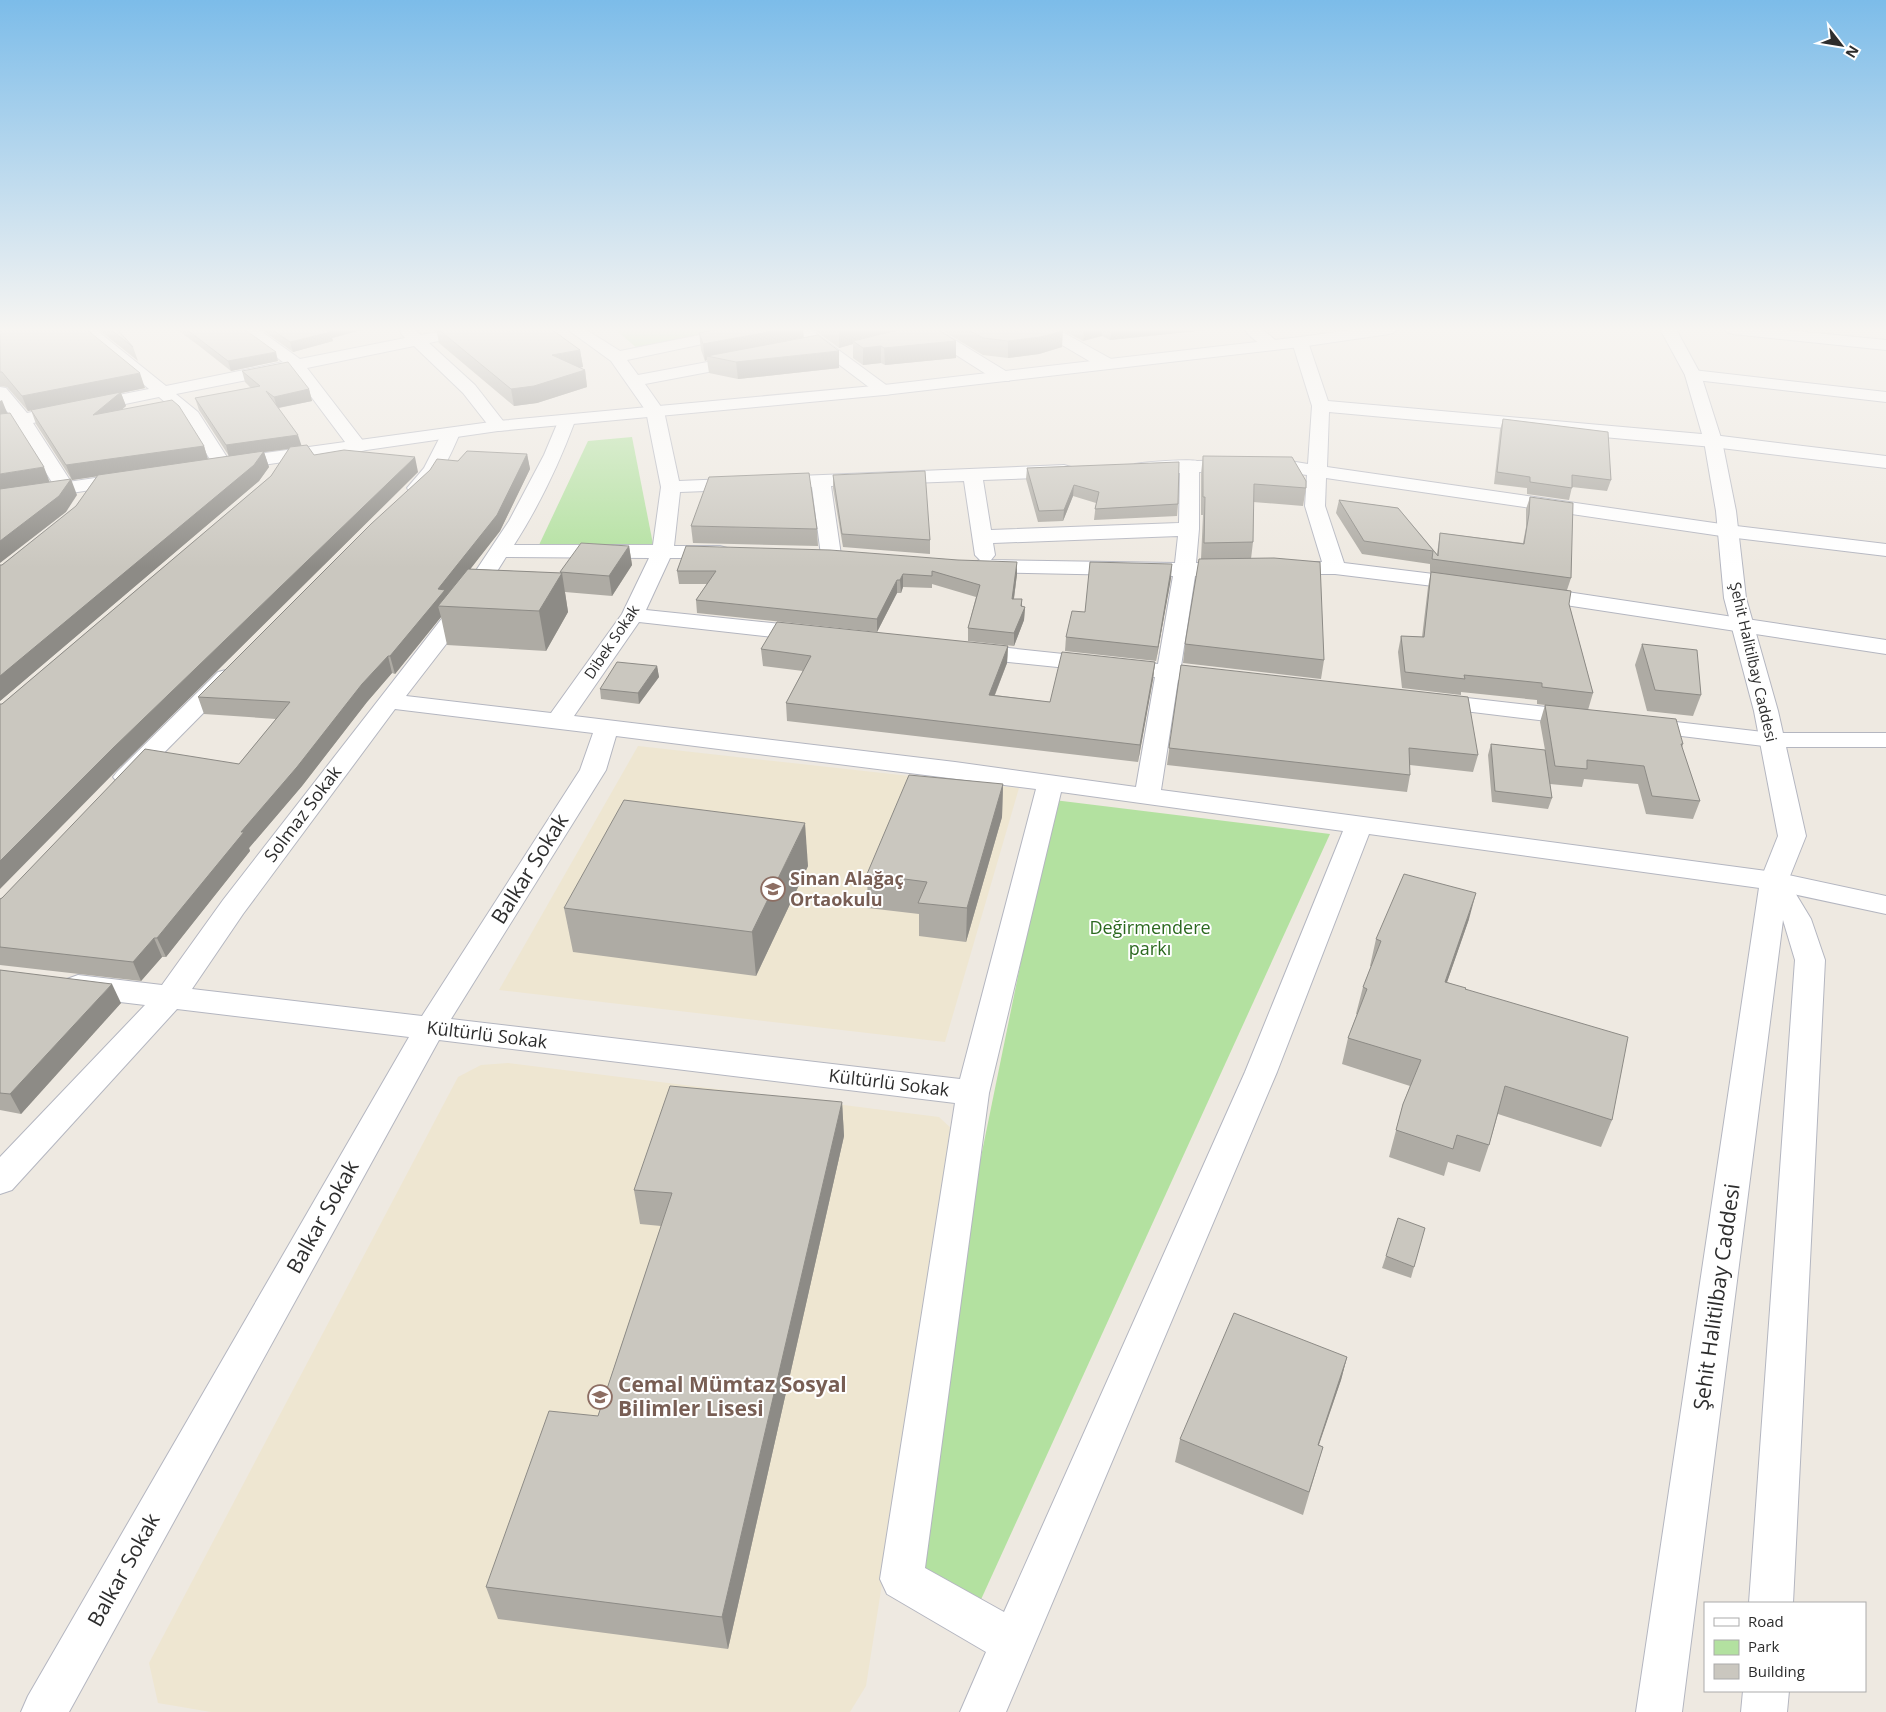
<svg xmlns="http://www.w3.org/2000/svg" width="1886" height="1712" viewBox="0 0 1886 1712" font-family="'Open Sans',sans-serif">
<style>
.education{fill:#eee6d1}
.green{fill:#b3e1a0}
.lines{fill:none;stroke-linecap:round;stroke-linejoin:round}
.street-casing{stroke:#b4b6c0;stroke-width:2}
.secondary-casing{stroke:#b4b6c0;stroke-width:2}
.street{fill:#fff;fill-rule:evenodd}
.secondary{fill:#fff;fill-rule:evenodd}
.wall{fill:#aeaba4}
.shaded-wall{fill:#8d8b86}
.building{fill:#cac7bf;stroke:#8d8b86}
.labels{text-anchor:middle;stroke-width:4;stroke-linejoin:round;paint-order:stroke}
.far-street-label{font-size:15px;fill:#2d2d2d;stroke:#fff}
.street-label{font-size:18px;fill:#2d2d2d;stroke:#fff}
.education-label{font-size:18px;font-weight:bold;fill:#785e54;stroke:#fff;text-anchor:start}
.park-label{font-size:18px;fill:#2b691f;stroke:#fff}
.near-street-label{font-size:21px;fill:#2d2d2d;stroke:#fff}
.near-education-label{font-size:21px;font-weight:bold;fill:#785e54;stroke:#fff;text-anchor:start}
</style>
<rect width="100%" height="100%" fill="#eee9e1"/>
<g class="education">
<path d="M638,746L1019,788L945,1042L499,990Z"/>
<path d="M508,1063L939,1117L953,1130L866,1686L850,1712H211L158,1703L149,1663L458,1077L481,1065Z"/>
</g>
<g class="green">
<path d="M615,329H737L639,350Z"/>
<path d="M632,437L653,544L539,545L588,441Z"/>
<path d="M1054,800L1330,834L968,1628L893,1587Z"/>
</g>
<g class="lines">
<g class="street-casing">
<g id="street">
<path d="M78,329H95L166,386L283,362L242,332L240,329H258L300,359L405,338L400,332L402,329H414L421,335L453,329H484L482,332L429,343L475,385L507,426L504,430L498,431L492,430L463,393L414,346L307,368L367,446L365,450L358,452L351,450L292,371L176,394L198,412L232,465L230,469L223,471L216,469L185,419L159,397L33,423L75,488L72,492L65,494L58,492L17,426L0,429V419L11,416L0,403V387L6,388L27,413L149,389Z"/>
<path d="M567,329H585L620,351L729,329H758L756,332L750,334L627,360L638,375L745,355L751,356L753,360L751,364L745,365L645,384L664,411L679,481L1064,465L1071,467L1074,471L1071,475L1064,477L983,480L991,530L1179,523L1180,473L1142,474L1135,472L1133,468L1135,464C1145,462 1189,459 1197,461L1277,459L1308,464L1312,406L1292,342L1294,339H1306L1308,342L1328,401L1713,435L1886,456V468L1713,447L1329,412L1327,467L1728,525L1886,544V556L1728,537L1326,478L1325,506L1344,563L1466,578L1474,579L1477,584L1474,589L1466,590L1335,574H1283L1276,572L1272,568L1276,564L1283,562H1322L1305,506L1307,475L1277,471L1199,472V529L1196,563H1235L1242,565L1246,569L1242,573L1195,576L1181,666L1226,672L1230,677L1226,682L1218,684L1178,680L1161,790L1774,872L1886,896V914L1774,890L1369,834L1277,1072L1006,1712H960L986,1652L887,1594L880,1579L955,1103L439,1040L69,1712H21L28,1696L409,1037L177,1009L12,1190L0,1194V1157L145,1005L78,997L67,993L63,986L67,979L78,975L162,985L223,900L457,599L509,521L544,455L560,417L566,416L572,417L575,421C559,464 539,506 514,545H653L661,487L646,411L611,361ZM964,481L975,555L980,560L974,562L970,566L974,570L981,572L1173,576L1158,664L970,644L962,646L959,651L962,656L970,658L1155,677L1136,787L955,762L574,716L639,622L810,641L818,639L821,634L818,629L810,627L646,610L670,558H720L727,556L730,552L727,548L720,546H674L680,492L812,487L821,555L824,559L831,561L838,559L841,555L831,486ZM1178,536L1175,563L991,560L995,555L993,543ZM506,557L649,558L622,614L551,713L406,696L474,608ZM395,709L593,733L580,770L422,1016L192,989L243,914ZM616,736L1036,789L960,1079L451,1019L606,770ZM1061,792L1343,831L1245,1072L1004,1612L925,1568L989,1093Z"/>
<path d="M792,329H810L893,390L890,394L884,395L878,394Z"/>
<path d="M918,329H937L1009,373L1011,377L1009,381H997L920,332Z"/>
<path d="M1038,329H1057L1113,360L1115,364L1113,368H1101L1040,332Z"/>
<path d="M1244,329H1262L1280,344L1278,347C1266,350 1251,339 1244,329Z"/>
<path d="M1725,329H1776L1886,340V350L1733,334L1727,332Z"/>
<path d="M1693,370L1886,392V402L1687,379L1685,375L1687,371Z"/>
<path d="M451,428L457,429L460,433C452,451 434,498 410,492L407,488L424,468L442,433L445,429Z"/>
<path d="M1534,587L1886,640V654L1526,599L1523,594L1526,589Z"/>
<path d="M226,670L234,672L238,677L234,682L135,782L126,785L117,782L113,777L117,772L218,672Z"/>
<path d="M1432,694L1581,711L1590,713L1593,718L1590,723L1581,725L1423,706L1420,701L1423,696Z"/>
<path d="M1641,718L1772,733H1886V747H1772L1632,730L1629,725L1632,720Z"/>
</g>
</g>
<g class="secondary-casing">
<g id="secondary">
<path d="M1358,329H1397L1395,332L1389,334L1300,347L884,395L498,431L228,470L221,468L219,464L221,460L228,458L498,421L884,385L1300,337Z"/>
<path d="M1660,329H1676L1701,375L1722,441L1736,511L1746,598L1778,711L1806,836L1788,881L1811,919L1825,960L1793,1603H1749L1795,960L1783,920L1682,1712H1636L1760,881L1778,836L1754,711L1724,598L1716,511L1704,441L1685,375Z"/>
<path d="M129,473L136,475L139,479L136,483L0,504V492Z"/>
<path d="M1743,1691H1789L1787,1712H1741Z"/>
</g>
</g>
<use href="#street" class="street"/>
<use href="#secondary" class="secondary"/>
</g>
<g class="wall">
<path d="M0,329L145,388L121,393L126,406L121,410L204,446L208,459L229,456L199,410L195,398L251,388L245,382L242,371L309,389L312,401L279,408L301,446L314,455L418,472L121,766L2,704L271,476L289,449L264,452L269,467L259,481L0,701V565H2L76,506L97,476L72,480L36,424L31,410L28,411L7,387L0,386Z"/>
<path d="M98,329H117L133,347L138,361Z"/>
<path d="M176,329H244L278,361L231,371L198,345Z"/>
<path d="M261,329H366L332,338L333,341L293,352Z"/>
<path d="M436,329H551L580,350L583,367L579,368L585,370L587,387L537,403L514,406L439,343Z"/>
<path d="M720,329H803L804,338L839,351V368L738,379L709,373L707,360L705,361L701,350L699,333Z"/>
<path d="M813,329H937L956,341V358L885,365L881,363L863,365L853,358V344L839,348Z"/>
<path d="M940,329H1060L1062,347L1039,354L1008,358L983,355Z"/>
<path d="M1060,329H1217L1110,340L1102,336L1083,341Z"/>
<path d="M1503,419L1611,480L1607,491L1572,487L1569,500L1527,494V488L1494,484L1500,430Z"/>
<path d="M527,454L530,469L500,531L470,569L560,573V572L629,546L632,565L612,596L565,592L568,612L546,651L447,645L441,617L395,674L392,673L367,702L302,786L249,848L250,851L166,957H162L141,981L0,965V899L239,764L276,719L204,714L198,697L458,461Z"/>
<path d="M1203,456L1306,488L1303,506L1253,502V542L1251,559L1324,660L1321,679L1183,663L1185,644L1201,559L1203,515H1201V473Z"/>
<path d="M1027,468L1178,504L1177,516L1094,520L1096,503L1073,496L1063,521L1038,522L1026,479Z"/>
<path d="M833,475L930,540V554L843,547L833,488Z"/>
<path d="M1530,497L1571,578L1567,590L1569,604L1593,693L1588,710L1683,744L1682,748L1700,801L1693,819L1646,814L1638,784L1584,779L1582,787L1550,784L1552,798L1548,809L1492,802L1488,755L1491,744L1545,750L1540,722L1545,705L1537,704V700L1461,692V695L1402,688L1398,652L1401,636L1422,637L1428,587L1431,572H1430V564L1362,554L1336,513L1339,500L1398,508L1437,554L1440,533L1523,543L1526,527V509Z"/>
<path d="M691,526L817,529L818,546L693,543Z"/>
<path d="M686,546L1017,574L1014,599H1022V607H1025L1024,620L1014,646L968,641V628L976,597L932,584V588L903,587L901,593H897L877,632L697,613L696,600L707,584H679L677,571Z"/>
<path d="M1171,578L1156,661L1065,651L1066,637L1085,612Z"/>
<path d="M1642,644L1701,695L1693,716L1647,711L1635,665Z"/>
<path d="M1008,646L1007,663L995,695L1050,702L1155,662L1153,679L1138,762L787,721L786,703L803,671L763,666L761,649Z"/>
<path d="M1181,665L1478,755L1473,772L1410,765V775L1407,792L1167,765Z"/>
<path d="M657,666L659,677L639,704L601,699L600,689Z"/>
<path d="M1003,784L1002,817L966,942L919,936V914L868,908L867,874Z"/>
<path d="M808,866L756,976L573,952L564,908Z"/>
<path d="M1469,919L1447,982L1465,989L1612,1120L1601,1147L1498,1114L1489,1145L1480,1172L1448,1162L1444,1176L1389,1157L1403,1104L1410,1086L1342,1064L1348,1038L1357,1014H1356L1363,987L1371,966H1370L1376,939Z"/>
<path d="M0,970L121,1003L21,1114L0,1110Z"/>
<path d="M842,1102L844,1136L728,1649L498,1619L486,1587L598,1416L661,1226L640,1224L634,1190Z"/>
<path d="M1386,1256L1414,1267L1411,1278L1382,1268Z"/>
<path d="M1347,1357L1341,1380L1319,1445L1323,1447L1303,1515L1175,1462L1180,1439Z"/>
</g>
<g class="shaded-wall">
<path d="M332,329H366L332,338L333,341L293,352L290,342Z"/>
<path d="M784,329H803L804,342L707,356V360L705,361L703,344Z"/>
<path d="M849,329H912L853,341V344L839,348V331Z"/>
<path d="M1084,329H1102V336L1083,341Z"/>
<path d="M1111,329H1217L1110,340Z"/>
<path d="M1063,331L1062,347L1039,354L1008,358V341Z"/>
<path d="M956,341V358L885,365L884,348Z"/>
<path d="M881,346V363L863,365V348Z"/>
<path d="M580,350L583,367L555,372L552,355Z"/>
<path d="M839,351V368L738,379L736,362Z"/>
<path d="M276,352L278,361L231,371L228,361Z"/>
<path d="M585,370L587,387L537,403L514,406L511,389Z"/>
<path d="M140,373L145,388L121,393L126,406L98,430L93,415L120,393L28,411L22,396Z"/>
<path d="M309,389L312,401L277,408L274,397Z"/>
<path d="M2,400L8,415L0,417V401Z"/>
<path d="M298,435L302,447L264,452L269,467L259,481L0,701V676L229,457L226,445Z"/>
<path d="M204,446L208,460L72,480L66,465Z"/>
<path d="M527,454L530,469L500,531L447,599L438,606L441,617L395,674L390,656L438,589Z"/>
<path d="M415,457L418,472L121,766L0,889V861L113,748Z"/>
<path d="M44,467L50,483L0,490V474Z"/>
<path d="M71,479L77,495L66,512L0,563V541Z"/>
<path d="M1074,485L1073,496L1063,521L1064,510Z"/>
<path d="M629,546L632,565L612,596L609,576Z"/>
<path d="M1017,562V574L1012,612V599Z"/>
<path d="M1172,564L1171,578L1156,661L1158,647Z"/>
<path d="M562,573L568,612L546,651L539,611Z"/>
<path d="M903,574V587L901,593L900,580Z"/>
<path d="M897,580V593L877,632V619Z"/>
<path d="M1022,599V612L1025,607L1024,620L1014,646V633Z"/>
<path d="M1008,646L1007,663L988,712L989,695Z"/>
<path d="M388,656L392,673L367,702L302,786L249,848L250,851L166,957L157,938L241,832L362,684Z"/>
<path d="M1155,662L1153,679L1138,762L1140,745Z"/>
<path d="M657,666L659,677L639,704L638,693Z"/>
<path d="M1003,784L1002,817L966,942L967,908Z"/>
<path d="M805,823L808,866L756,976L752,932Z"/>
<path d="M1476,893L1469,919L1438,1008L1445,982Z"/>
<path d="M154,938L162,957L141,981L133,962Z"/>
<path d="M112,984L121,1003L21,1114L10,1094Z"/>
<path d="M842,1102L844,1136L728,1649L722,1617Z"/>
<path d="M1347,1357L1341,1380L1311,1467L1318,1445Z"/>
</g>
<g class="building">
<path d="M0,329H86L140,373L22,396L2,372H0Z"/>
<path d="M110,329H117L133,347Z"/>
<path d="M186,329H244L276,352L228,361Z"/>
<path d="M271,329H332L327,330L331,332L290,342Z"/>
<path d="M438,329H551L580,350L552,355L585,370L534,386L511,389Z"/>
<path d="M720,329H784L703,344L699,333Z"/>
<path d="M835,329H849L839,331Z"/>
<path d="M902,329H937L956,341L884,348L881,346L863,348L853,341Z"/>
<path d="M967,329H1060L1063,331L1040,337L1008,341L983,338Z"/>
<path d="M818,335L839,351L736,362L707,356Z"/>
<path d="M288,362L309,389L274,397L266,391L298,435L226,445L195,398L260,386L242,371Z"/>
<path d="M121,392L93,415L172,400L179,406L204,446L66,465L31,410Z"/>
<path d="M10,413L44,467L0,474V414Z"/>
<path d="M1503,419L1608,432L1611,480L1572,475V488L1530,482V477L1497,472Z"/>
<path d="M307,445L314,455L344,450L415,457L113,748L0,861V704H2L271,476L290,447Z"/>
<path d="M264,451L254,465L0,676V565H2L76,506L98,475Z"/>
<path d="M467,451L527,454L497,515L438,589L445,590L390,656H388L362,684L297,767L241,832H244L157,938H154L133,962L0,947V899L2,898L145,749L239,764L290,702L198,697L371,524L430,470L437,459L458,461Z"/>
<path d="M1203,456L1292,457L1306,481V488L1254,484L1253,542L1204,543L1205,497H1203Z"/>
<path d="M1179,462L1178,504L1095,509L1099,492L1074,485L1064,510L1039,511L1027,468Z"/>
<path d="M925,471L930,540L842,534L833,475Z"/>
<path d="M809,473L817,529L691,526L709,477Z"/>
<path d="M71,479L59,496L0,541V489Z"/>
<path d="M1530,497L1573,503L1571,578L1432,559L1433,551L1364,541L1339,500L1398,508L1438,556L1440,533L1524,544L1529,514Z"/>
<path d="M581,543L629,546L609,576L560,572Z"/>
<path d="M686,546L830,550L958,560L1017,562L1012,599H1022L1021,606L1025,607L1014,633L968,628L980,585L932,571V576L903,574L900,580H897L877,619L696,600L716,571H677Z"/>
<path d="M1274,558L1320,562L1324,660L1185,644L1199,559Z"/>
<path d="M1090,562L1172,564L1158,647L1066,637L1072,611L1085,612Z"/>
<path d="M468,569L562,573L539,611L438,606Z"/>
<path d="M1431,572L1571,591L1569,604L1593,693L1542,687V683L1464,675L1465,679L1405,672L1401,636L1424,637Z"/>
<path d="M777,622L1008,646L989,695L1050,702L1062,652L1155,662L1140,745L786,703L811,656L761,649Z"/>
<path d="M1642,644L1697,650L1701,695L1655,690Z"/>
<path d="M617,662L657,666L638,693L600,689Z"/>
<path d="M1181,665L1468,697L1478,755L1409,748L1410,775L1169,748Z"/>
<path d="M1545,705L1676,719L1683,744H1681L1700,801L1652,796L1644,766L1587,760V769L1555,766Z"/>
<path d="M1491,744L1545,750L1552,798L1495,791Z"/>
<path d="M909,775L1003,784L967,908L918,903L927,882L867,874Z"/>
<path d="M624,800L805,823L752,932L564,908Z"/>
<path d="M1404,874L1476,893L1445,982L1466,988L1465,989L1628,1037L1612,1120L1505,1086L1489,1145L1457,1135L1453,1149L1396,1130L1403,1104L1421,1060L1348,1038L1367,989L1363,987L1381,941L1376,939Z"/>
<path d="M0,970L112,984L10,1094L0,1093Z"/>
<path d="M670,1086L842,1102L722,1617L486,1587L549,1411L598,1416L672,1193L634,1190Z"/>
<path d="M1398,1218L1425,1228L1414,1267L1386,1256Z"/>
<path d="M1234,1313L1347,1357L1318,1445L1323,1447L1309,1492L1180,1439Z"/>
</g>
<linearGradient id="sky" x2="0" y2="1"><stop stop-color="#7cbce9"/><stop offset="0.58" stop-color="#f7f5f2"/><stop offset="1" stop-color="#f7f5f2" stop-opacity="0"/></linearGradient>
<rect width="1886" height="568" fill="url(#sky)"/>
<defs>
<g id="school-ring" transform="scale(1.25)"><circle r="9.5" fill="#fff" stroke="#8d6e63" stroke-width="1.5"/><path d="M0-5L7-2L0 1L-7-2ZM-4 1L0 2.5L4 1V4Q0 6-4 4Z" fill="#8d6e63"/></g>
</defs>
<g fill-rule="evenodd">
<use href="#school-ring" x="773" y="889"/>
<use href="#school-ring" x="600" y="1397"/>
</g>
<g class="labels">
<g class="far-street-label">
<text transform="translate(612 642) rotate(-56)" y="5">Dibek Sokak</text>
<text transform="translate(1753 662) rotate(77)" y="5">Şehit Halitilbay Caddesi</text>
</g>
<g class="street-label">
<text transform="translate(303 814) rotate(-53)" y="6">Solmaz Sokak</text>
<text transform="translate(487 1035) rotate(7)" y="6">Kültürlü Sokak</text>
<text transform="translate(889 1083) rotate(7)" y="6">Kültürlü Sokak</text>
</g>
<g class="education-label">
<text x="790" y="885">Sinan Alağaç<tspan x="790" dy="21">Ortaokulu</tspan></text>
</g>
<g class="park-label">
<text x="1150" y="934">Değirmendere<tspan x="1150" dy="21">parkı</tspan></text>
</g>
<g class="near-street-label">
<text transform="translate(530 869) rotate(-58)" y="7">Balkar Sokak</text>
<text transform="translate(323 1217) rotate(-61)" y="7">Balkar Sokak</text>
<text transform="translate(1717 1297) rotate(-82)" y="7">Şehit Halitilbay Caddesi</text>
<text transform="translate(124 1570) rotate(-61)" y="7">Balkar Sokak</text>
</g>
<g class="near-education-label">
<text x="618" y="1392">Cemal Mümtaz Sosyal<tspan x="618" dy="24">Bilimler Lisesi</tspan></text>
</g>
</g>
<rect x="1704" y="1602" width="162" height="90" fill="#ffffff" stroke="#ababab"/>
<rect x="1714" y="1618" width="25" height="8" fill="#ffffff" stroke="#ababab"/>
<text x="1748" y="1627" font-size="15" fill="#2d2d2d">Road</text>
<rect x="1714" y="1640" width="25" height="15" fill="#b3e1a0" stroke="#ababab"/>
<text x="1748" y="1652" font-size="15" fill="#2d2d2d">Park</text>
<rect x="1714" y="1664" width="25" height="15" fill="#cac7bf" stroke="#ababab"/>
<text x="1748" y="1677" font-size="15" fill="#2d2d2d">Building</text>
<g transform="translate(1841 45) rotate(121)" stroke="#ffffff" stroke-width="4" paint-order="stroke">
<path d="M0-4L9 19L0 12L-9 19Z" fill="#2d2d2d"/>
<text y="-8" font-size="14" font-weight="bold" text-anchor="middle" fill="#2d2d2d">N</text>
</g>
</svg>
